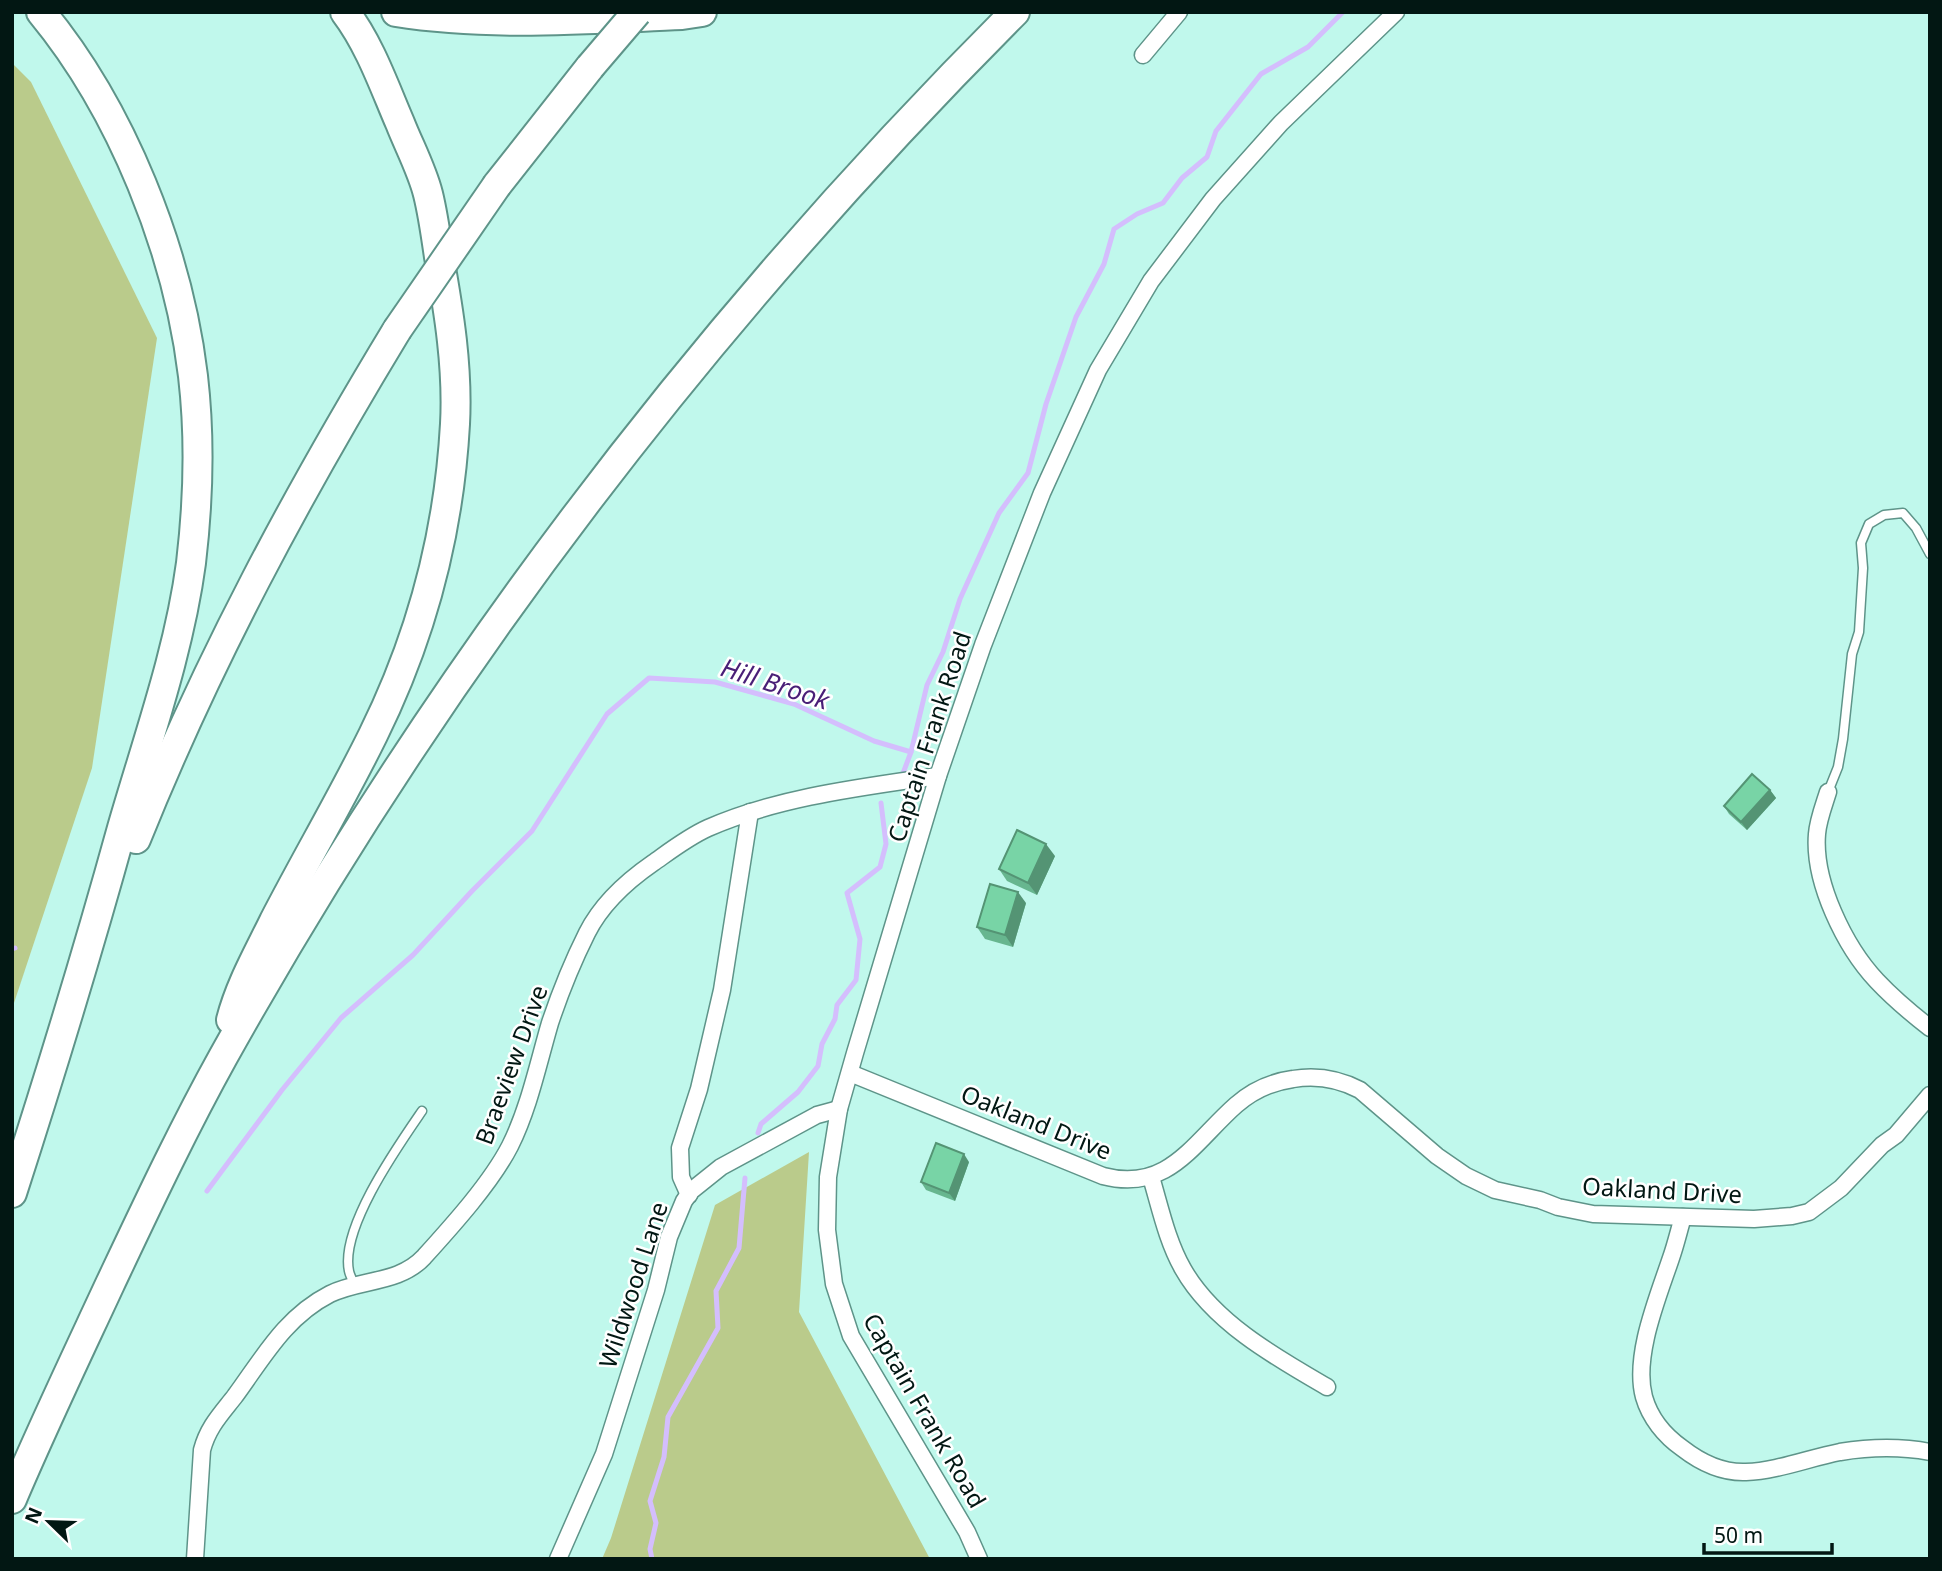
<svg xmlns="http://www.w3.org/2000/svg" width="1942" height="1571" viewBox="0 0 1942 1571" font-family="'Noto Sans',sans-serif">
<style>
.green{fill:#bacb8b}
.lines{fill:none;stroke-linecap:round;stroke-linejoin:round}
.stream{stroke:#d4befd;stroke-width:5}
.lane-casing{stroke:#5e9489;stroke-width:11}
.street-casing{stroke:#5e9489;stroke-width:19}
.highway-casing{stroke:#5e9489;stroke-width:32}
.lane{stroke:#fff;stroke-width:8}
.street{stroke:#fff;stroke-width:16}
.highway{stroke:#fff;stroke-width:28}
.highway-bridge-casing{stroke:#5e9489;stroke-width:32;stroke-linecap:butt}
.highway-bridge{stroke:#fff;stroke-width:28}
.wall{fill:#67b68f}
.shaded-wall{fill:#549474}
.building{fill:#78d4a6;stroke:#549474;stroke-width:2}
.labels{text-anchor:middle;stroke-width:5;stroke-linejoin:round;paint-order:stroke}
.street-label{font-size:24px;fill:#021713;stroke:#fff}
.water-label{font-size:26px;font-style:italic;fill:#491f77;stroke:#fff}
</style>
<rect width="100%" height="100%" fill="#c0f8ec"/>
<g class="green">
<path d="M12,63L31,82L157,338L92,768L12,1009Z"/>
<path d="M809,1152L799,1312L930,1559H602L611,1538L715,1205Z"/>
</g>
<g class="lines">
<g class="stream">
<path d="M902,776L911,752L927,685L943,652L960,599L999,513L1028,473L1046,404L1076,317L1104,264L1114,229L1137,214L1163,203L1182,178L1207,157L1216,131L1261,74L1308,47L1343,12"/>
<path d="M12,949L15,948"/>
<path d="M758,1133L761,1124L798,1092L818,1066L822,1044L835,1019L837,1005L856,980L860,939L847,893L880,867L886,844L881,803"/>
<path d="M207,1191L282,1090L341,1018L413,955L472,891L532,831L607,714L649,678L715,682L794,704L874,741L911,752"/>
<path d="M652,1559L650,1549L656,1523L650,1501L664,1457L668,1417L718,1328L716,1291L739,1248L745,1178"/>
</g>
<g class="lane-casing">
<g id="lane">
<path d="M1828,792L1838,767L1843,739L1852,654L1859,632L1863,568L1861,543L1869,524L1884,515L1903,513L1916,528L1930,554"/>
<path d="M355,1286C353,1281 350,1276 349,1271C340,1228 398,1146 422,1111"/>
</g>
</g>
<g class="street-casing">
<g id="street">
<path d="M1143,55L1179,12"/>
<path d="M1828,792C1824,805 1818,820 1817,834C1813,882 1845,947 1877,981C1893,998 1912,1014 1930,1028"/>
<path d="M850,1073L1103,1176C1168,1193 1193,1143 1236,1105C1253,1090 1271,1082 1293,1079C1317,1075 1339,1079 1360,1090L1437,1156L1466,1176L1495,1190L1540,1200L1558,1207L1593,1214L1754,1219L1792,1216L1809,1212L1841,1188L1882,1145L1896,1135L1930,1095"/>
<path d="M1151,1177C1160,1207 1167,1241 1183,1269C1213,1322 1275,1357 1327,1387"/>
<path d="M689,1195L681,1177L680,1148L699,1089L722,990L750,812"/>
<path d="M1683,1217C1679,1230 1676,1244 1671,1258C1658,1297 1633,1356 1644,1397C1650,1418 1665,1436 1682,1448C1700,1462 1722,1473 1746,1472C1777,1471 1809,1458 1840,1452C1871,1447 1898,1446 1930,1452"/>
<path d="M195,1559L202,1450C208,1427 221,1414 235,1396C263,1358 285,1317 330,1294C360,1279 399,1284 424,1257C452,1226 491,1183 510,1146C529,1108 538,1064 550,1023C560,993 573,961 587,933C601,905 627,881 653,863C670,851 688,837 708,828C778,797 863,787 938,776"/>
<path d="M558,1559L604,1454L656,1290L669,1237L684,1201L691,1191L721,1167L817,1115L839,1109"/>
<path d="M979,1559L967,1532L851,1336L834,1284L827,1230L828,1177L839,1109L855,1053L938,776L983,645L1042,493L1098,370L1151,281L1213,199L1281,123L1396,12"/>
</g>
</g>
<g class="highway-casing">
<g id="highway">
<path d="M396,12C491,27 587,19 682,15L702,12"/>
<path d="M497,185L590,67"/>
<path d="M136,839C208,660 297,495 397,330"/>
<path d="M231,1020C240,985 258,954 274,921C306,859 342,798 373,735C421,638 449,533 455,424C458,368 449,312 439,257C436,236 433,214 428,194C422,170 409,146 400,123C384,86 370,45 345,12"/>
<path d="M12,1193C51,1072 88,951 122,828C147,741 179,653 191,563C198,504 200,436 193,376C178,251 122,110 41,12"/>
<path d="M12,1499C43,1426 77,1355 110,1284C146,1208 182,1131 223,1057C438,672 704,323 1015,12"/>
</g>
</g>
<use href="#lane" class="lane"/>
<use href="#street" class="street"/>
<use href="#highway" class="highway"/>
<g class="highway-bridge-casing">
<g id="highway-bridge">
<path d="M590,67L637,12"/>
<path d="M397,330L497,185"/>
</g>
</g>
<use href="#highway-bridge" class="highway-bridge"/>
</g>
<g class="wall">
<path d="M1770,790L1776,798L1747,830L1729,814L1724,806Z"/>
<path d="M1055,856L1037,895L1007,881L999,869Z"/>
<path d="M1026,903L1013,947L985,939L977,927Z"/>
<path d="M969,1162L955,1201L926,1190L921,1182Z"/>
</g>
<g class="shaded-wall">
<path d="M1770,790L1776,798L1747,830L1741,822Z"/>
<path d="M1046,844L1055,856L1037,895L1028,883Z"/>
<path d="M1018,892L1026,903L1013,947L1005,935Z"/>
<path d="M964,1154L969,1162L955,1201L949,1193Z"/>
</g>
<g class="building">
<path d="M1752,774L1770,790L1741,822L1724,806Z"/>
<path d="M1017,830L1046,844L1028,883L999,869Z"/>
<path d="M990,884L1018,892L1005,935L977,927Z"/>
<path d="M936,1143L964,1154L949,1193L921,1182Z"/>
</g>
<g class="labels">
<g class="street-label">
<text transform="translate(930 737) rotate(-72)" y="8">Captain Frank Road</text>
<text transform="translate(512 1065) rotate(-70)" y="8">Braeview Drive</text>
<text transform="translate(1036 1123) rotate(22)" y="8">Oakland Drive</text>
<text transform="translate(1662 1191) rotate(3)" y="8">Oakland Drive</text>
<text transform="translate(634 1285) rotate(-72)" y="8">Wildwood Lane</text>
<text transform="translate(924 1411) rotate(60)" y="8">Captain Frank Road</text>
</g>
<g class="water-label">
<text transform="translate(775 684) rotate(18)" y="9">Hill Brook</text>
</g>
</g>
<rect width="1942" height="1571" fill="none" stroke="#021713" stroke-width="28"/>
<g transform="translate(49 1522) rotate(293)" stroke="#ffffff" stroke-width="5" paint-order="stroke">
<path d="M0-5L12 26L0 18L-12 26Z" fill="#021713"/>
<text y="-10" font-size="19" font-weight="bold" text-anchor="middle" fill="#021713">N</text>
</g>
<path d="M1704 1543v10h128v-10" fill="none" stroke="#021713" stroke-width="3.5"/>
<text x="1714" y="1543" font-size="21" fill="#021713" stroke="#ffffff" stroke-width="5" paint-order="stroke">50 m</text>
</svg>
